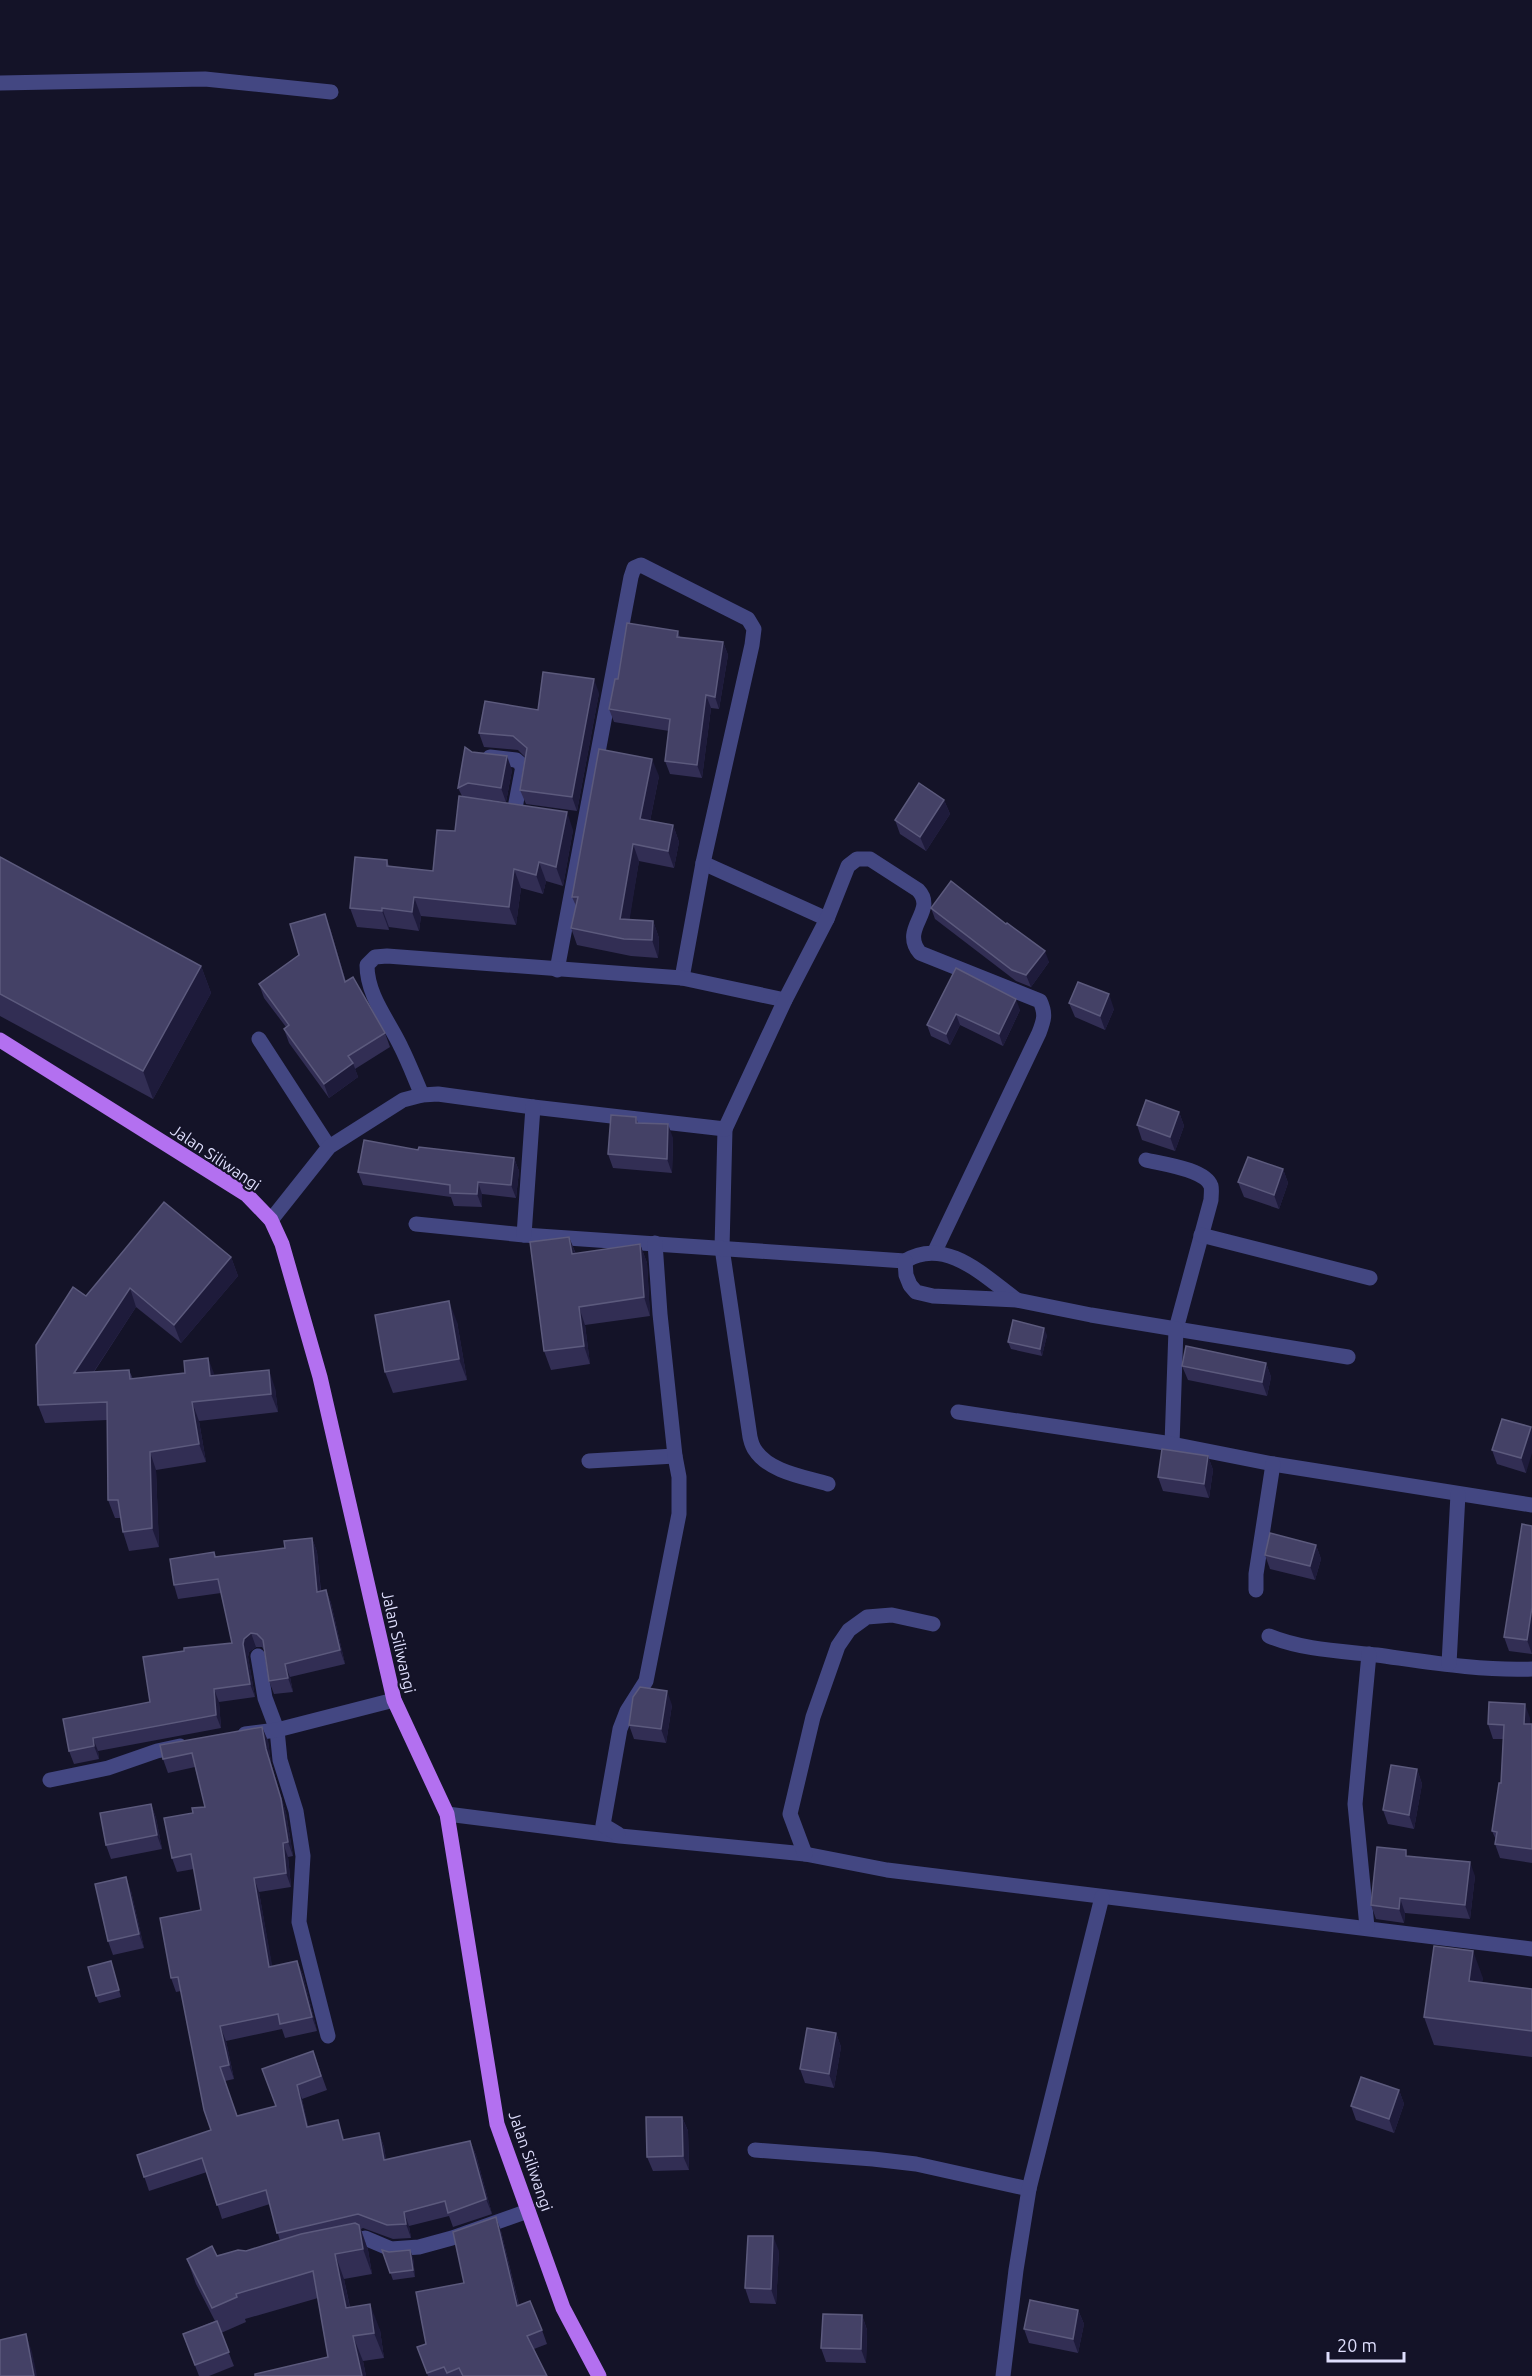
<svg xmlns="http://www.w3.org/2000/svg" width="1532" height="2376" viewBox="0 0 1532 2376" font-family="Ubuntu,sans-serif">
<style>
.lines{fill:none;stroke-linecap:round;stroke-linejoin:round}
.minor{stroke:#434782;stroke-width:15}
.major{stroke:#b370f0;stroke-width:15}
.wall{fill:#322e54}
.shaded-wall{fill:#1e1b3b}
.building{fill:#444166;stroke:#5c5a7d;stroke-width:1.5}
.labels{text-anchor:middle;stroke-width:4.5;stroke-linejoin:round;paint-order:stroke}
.street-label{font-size:16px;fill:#dedefc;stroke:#141328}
</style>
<rect width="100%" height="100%" fill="#141328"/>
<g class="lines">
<g class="minor">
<path d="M0,83L205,79L331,92"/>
<path d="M490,757L516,760L523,766L514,813"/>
<path d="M703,863L827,919"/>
<path d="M557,970L631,577L634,568L641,565L748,619L754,629L752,645L703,863L682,978"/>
<path d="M259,1039L329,1147"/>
<path d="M422,1095C415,1079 409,1063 401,1047C389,1021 367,996 367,965L375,957L387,956L682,978L785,1000"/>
<path d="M725,1129L722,1248L750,1437C751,1441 752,1446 755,1450C769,1472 805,1477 828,1484"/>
<path d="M1146,1160C1162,1164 1205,1169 1211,1186C1212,1190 1211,1196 1211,1200L1176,1329L1348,1357"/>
<path d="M271,1220L329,1147L403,1100L422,1095L438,1094L533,1107L725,1129L785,1000L827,919L848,866L857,859H870L918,890C938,911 899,928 920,953L1040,1001C1046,1014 1044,1020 1039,1033L935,1251"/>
<path d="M416,1224L524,1235L905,1261C946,1236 985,1277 1017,1300"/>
<path d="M524,1235L533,1107"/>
<path d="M1201,1235L1370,1278"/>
<path d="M905,1261L906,1275L910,1285L916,1292L933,1296L1017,1300L1091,1315L1176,1329L1172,1444"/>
<path d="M958,1412L1172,1444L1273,1464L1532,1505"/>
<path d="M589,1461L675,1456"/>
<path d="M1256,1590V1574L1273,1464"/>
<path d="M1269,1636C1303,1650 1341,1651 1377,1655C1428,1662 1480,1671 1532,1669"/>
<path d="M258,1656L265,1698L277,1730L280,1760L296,1811L303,1856L299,1922L328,2036"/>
<path d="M1449,1664L1458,1494"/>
<path d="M245,1734L277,1730L394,1700"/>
<path d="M50,1780L108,1768L157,1751L180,1746"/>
<path d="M447,1814L620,1836L805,1854L887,1870L1532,1949"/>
<path d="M618,1834L603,1825L620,1729L627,1711L646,1681L679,1514V1477L675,1456L660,1314L655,1243"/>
<path d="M805,1854L790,1814L813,1717L838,1646L849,1630L867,1617L892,1615L933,1624"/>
<path d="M1367,1927L1355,1804L1369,1654"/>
<path d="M755,2150L873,2159L916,2164L1029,2189"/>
<path d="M344,2242L365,2238L391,2249L419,2247L452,2238L528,2211"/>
<path d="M1003,2376L1016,2270L1029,2189L1102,1897"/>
</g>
<path class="major" d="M0,1040L247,1195L271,1220L282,1244L320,1377L394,1700L447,1814L497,2124L563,2308L599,2376"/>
</g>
<g class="wall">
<path d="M678,631L680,638L723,642L728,655L719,709L711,708L702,778L670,774L665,761L669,731L614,722L609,709Z"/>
<path d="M599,693L577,811L526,804L520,790L525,757L518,750L484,747L479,733L538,710Z"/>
<path d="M472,752L512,770L506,802L472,798L573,830L563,886L546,881L543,894L521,888L516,925L421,916L419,931L389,927V930L357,927L350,908L387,860L389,866L433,871L455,831L462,796L458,788Z"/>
<path d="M659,776L650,821L673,825L679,842L674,868L639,861L629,920L653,921L659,938L658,958L631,956L577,945L571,928L576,906L572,897Z"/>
<path d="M944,800L950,814L926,851L900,834L895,820Z"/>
<path d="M0,857L201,966L211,993L153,1099L0,1016Z"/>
<path d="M931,908L1006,924L1049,962L1031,987L1016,981L935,919Z"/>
<path d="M330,928L346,982L385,1033L390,1047L355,1069L358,1077L329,1098L289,1043L284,1029L286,1027L264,998L259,984L299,955Z"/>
<path d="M956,968L1020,1010L1003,1046L960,1025L950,1045L931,1036L927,1025Z"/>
<path d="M1069,1003L1114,1009L1105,1030L1075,1017Z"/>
<path d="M1179,1112L1184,1126L1175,1151L1142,1140L1137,1125Z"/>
<path d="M636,1117L638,1123L673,1138L672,1173L613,1168L608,1154Z"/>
<path d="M418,1150L514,1158L519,1171L516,1198L482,1194V1207L454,1206L451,1197L363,1185L358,1172Z"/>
<path d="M1283,1169L1288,1183L1279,1209L1244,1197L1238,1182Z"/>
<path d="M569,1237L576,1254L640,1244L647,1263L650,1316L585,1325L590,1364L551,1370L544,1351Z"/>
<path d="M231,1257L238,1276L181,1343L136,1307L94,1372L129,1370L133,1379L215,1376L275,1388L278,1412L199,1421L206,1462L156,1470L159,1547L129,1551L123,1532L121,1518H115L108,1500L107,1420L45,1423L38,1405L86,1296Z"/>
<path d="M457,1322L467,1380L393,1393L385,1372Z"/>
<path d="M1047,1335L1042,1356L1011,1349L1008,1342Z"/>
<path d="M1266,1363L1271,1377L1267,1396L1188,1380L1182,1366Z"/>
<path d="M1531,1427L1526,1473L1497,1464L1492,1450Z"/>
<path d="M1208,1456L1213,1470L1209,1498L1163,1491L1158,1477Z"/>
<path d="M1532,1526V1654L1509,1651L1504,1637Z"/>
<path d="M312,1538L317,1552L321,1591L326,1590L331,1603L345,1664L290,1677L293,1692L274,1694L269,1681L264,1650L262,1647H256L249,1652L248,1657L255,1697L219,1702L221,1728L98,1751L99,1759L74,1764L69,1751L150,1702L232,1643L221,1593L178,1599L174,1585L214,1552L216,1557L285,1548Z"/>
<path d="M1316,1545L1321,1559L1315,1580L1270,1569L1265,1555Z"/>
<path d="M672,1705L666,1743L634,1739L629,1725Z"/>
<path d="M1530,1718V1724H1532V1863L1500,1858L1495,1844L1496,1840L1492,1831L1501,1783L1503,1739H1493L1488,1724Z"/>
<path d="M262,1727L268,1741L271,1763L286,1813L293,1856L288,1857L291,1887L259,1892L272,1967L297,1961L303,1975L317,2031L285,2038L282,2029L226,2041L234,2079L225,2081L237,2116L276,2106L313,2051L327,2090L302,2099L308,2127L343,2135L344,2140L379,2133L384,2147L386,2160L470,2141L476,2155L492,2214L453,2227L449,2216L409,2226L411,2238L393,2239L363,2228L361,2229L368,2250L372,2274L344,2279L350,2307L380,2330L384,2358L363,2361L366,2376H255L328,2357L318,2298L245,2319L246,2322L221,2333L234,2366L209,2376H199L183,2334L215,2321L196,2284L187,2259L246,2251L280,2241L270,2204L222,2219L207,2172L149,2191L137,2155L211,2130L181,1991L176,1992L171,1978L201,1910L194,1869L177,1872L172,1858L193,1813L205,1807L195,1767L168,1773L163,1759Z"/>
<path d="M1417,1769L1422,1784L1414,1829L1388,1824L1383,1810Z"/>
<path d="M151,1804L156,1818L162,1849L111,1859L106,1845Z"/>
<path d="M1409,1856L1475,1876L1470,1919L1405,1913L1404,1923L1376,1919L1371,1905Z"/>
<path d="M131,1891L144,1948L113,1955L108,1941Z"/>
<path d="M111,1961L121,1997L99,2003L96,1996Z"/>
<path d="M1483,1978L1482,1982L1532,1989V2057L1434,2045L1424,2017Z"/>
<path d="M836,2033L841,2047L834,2088L805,2083L800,2069Z"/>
<path d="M1399,2090L1404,2104L1394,2133L1356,2120L1351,2106Z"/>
<path d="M682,2117L688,2131L689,2170L653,2171L647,2157Z"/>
<path d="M501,2231L519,2305L542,2330L547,2344L534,2349L547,2376H428L417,2347L426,2344L464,2283Z"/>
<path d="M382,2250L413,2257L415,2277L393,2280Z"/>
<path d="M779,2251L776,2304L750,2303L745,2288Z"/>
<path d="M1078,2310L1084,2324L1078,2353L1029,2343L1024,2329Z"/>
<path d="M862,2315L867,2330L866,2363L826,2362L821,2348Z"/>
</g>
<g class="shaded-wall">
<path d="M723,642L728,655L719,709L715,697Z"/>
<path d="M594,679L599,693L577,811L572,797Z"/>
<path d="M706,695L711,708L702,778L697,765Z"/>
<path d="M507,756L512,770L506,802L501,788Z"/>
<path d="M652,759L659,776L647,836L640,819Z"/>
<path d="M944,800L950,814L926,851L920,837Z"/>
<path d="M567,812L573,830L563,886L556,867Z"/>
<path d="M673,825L679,842L674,868L668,851Z"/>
<path d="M633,844L639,861L627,936L620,919Z"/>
<path d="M539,862L546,881L543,894L536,875Z"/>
<path d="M514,869L521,888L516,925L509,907Z"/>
<path d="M414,897L421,916L419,931L412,912Z"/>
<path d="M382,908L389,927V930L382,911Z"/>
<path d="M325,914L330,928L350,996L345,982Z"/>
<path d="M653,921L659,938L658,958L652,940Z"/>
<path d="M1045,951L1049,962L1031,987L1026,975Z"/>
<path d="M201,966L211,993L153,1099L143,1071Z"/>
<path d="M1109,994L1114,1009L1105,1030L1100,1016Z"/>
<path d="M1016,999L1020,1010L1003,1046L999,1034Z"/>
<path d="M956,1014L960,1025L950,1045L946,1034Z"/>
<path d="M353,1063L358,1077L329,1098L324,1084Z"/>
<path d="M1179,1112L1184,1126L1175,1151L1170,1137Z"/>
<path d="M668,1124L673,1138L672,1173L667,1159Z"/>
<path d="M514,1158L519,1171L516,1198L511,1185Z"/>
<path d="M1283,1169L1288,1183L1279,1209L1274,1195Z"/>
<path d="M478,1182L482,1194V1207L477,1194Z"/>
<path d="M569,1237L576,1255L572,1254Z"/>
<path d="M640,1244L647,1263L650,1316L644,1297Z"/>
<path d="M231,1257L238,1276L181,1343L174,1325Z"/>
<path d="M130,1288L136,1307L81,1391L74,1373Z"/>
<path d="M449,1301L457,1322L467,1380L459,1359Z"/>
<path d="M579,1307L585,1325L590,1364L584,1346Z"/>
<path d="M1044,1328L1047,1335L1042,1356L1040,1349Z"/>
<path d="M208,1358L215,1376H210Z"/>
<path d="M1266,1363L1271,1377L1267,1396L1262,1382Z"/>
<path d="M269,1370L275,1388L278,1412L271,1394Z"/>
<path d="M192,1402L199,1421L206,1462L199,1444Z"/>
<path d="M1531,1427L1532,1431V1453L1526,1473L1521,1458Z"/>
<path d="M150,1452L156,1470L159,1547L152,1528Z"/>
<path d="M1208,1456L1213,1470L1209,1498L1204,1484Z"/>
<path d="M312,1538L317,1552L322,1606L317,1592Z"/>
<path d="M1316,1545L1321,1559L1315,1580L1310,1566Z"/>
<path d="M326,1590L331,1603L345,1664L340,1650Z"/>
<path d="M1532,1607V1654L1527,1640Z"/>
<path d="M251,1633L256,1647L249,1652L248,1657L255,1697L250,1684L243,1644L244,1639Z"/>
<path d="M285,1664L290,1677L293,1692L288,1678Z"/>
<path d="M214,1689L219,1702L221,1728L216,1715Z"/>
<path d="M667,1691L672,1705L666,1743L661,1729Z"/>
<path d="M1525,1704L1530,1718V1738L1524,1724Z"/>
<path d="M262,1727L268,1741L271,1763L286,1813L293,1856L288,1842L266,1749Z"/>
<path d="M93,1738L98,1751L99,1759L94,1746Z"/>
<path d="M1417,1769L1422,1784L1414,1829L1409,1815Z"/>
<path d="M151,1804L156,1818L162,1849L157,1835Z"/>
<path d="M283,1843L288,1857L291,1887L286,1873Z"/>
<path d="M1470,1862L1475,1876L1470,1919L1465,1905Z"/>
<path d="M126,1877L131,1891L144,1948L139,1934Z"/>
<path d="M254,1878L259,1892L275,1981L269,1967Z"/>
<path d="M1400,1898L1405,1913L1404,1923L1399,1909Z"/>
<path d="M1473,1951L1483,1978L1479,2008L1469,1981Z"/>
<path d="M297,1961L303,1975L317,2031L312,2017Z"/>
<path d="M220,2026L226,2041L234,2079L229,2065Z"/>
<path d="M836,2033L841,2047L834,2088L829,2074Z"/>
<path d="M297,2085L302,2099L312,2141L307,2127Z"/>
<path d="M1399,2090L1404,2104L1394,2133L1389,2119Z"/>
<path d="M682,2117L688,2131L689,2170L683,2156Z"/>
<path d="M338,2120L343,2135L348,2154L343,2140Z"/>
<path d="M379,2133L384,2147L389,2175L384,2160Z"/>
<path d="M470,2141L476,2155L492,2214L486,2199Z"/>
<path d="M404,2212L409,2226L411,2238L406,2224Z"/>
<path d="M496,2217L501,2231L522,2320L517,2306Z"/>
<path d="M359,2225L368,2250L372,2274L363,2249Z"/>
<path d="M773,2236L779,2251L776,2304L771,2289Z"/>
<path d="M410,2250L413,2257L415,2277L413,2270Z"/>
<path d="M335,2254L344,2279L355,2333L346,2308Z"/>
<path d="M370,2304L380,2330L384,2358L374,2333Z"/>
<path d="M1078,2310L1084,2324L1078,2353L1073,2339Z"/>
<path d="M862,2315L867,2330L866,2363L861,2349Z"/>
<path d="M26,2334L32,2352L37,2376H34Z"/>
<path d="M353,2336L363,2361L366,2376H362Z"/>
</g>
<g class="building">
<path d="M627,623L678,631L677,637L723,642L715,697L706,695L697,765L665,761L670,719L609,709L615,679H618Z"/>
<path d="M543,672L594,679L572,797L520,790L527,748L513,736L479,733L485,701L538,710Z"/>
<path d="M465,747L472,752L507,756L501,788L468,783L458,788Z"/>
<path d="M599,749L652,759L640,819L673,825L668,851L633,844L620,919L653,921L652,940L624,939L571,928L578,897H572Z"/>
<path d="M919,783L944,800L920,837L895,820Z"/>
<path d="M459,796L567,812L556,867L539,862L536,875L514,869L509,907L414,897L412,912L382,908V911L350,908L355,857L387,860V866L433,871L437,830L455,831Z"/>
<path d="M0,857L201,966L143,1071L0,994Z"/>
<path d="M951,881L1006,924L1007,923L1045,951L1026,975L1012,970L931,908Z"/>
<path d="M325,914L345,982L353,977L385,1033L348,1056L353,1063L324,1084L284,1029L289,1025L259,984L299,955L290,924Z"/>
<path d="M956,968L1016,999L999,1034L956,1014L946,1034L927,1025Z"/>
<path d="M1078,982L1109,994L1100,1016L1069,1003Z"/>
<path d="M1146,1100L1179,1112L1170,1137L1137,1125Z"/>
<path d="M611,1115L636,1117V1123L668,1124L667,1159L608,1154Z"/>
<path d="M364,1140L418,1150L419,1147L514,1158L511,1185L478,1182L477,1194L450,1193V1185L358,1172Z"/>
<path d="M1248,1157L1283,1169L1274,1195L1238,1182Z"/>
<path d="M164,1202L231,1257L174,1325L130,1288L74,1373L129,1370L130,1379L185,1373L184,1361L208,1358L210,1376L269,1370L271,1394L192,1402L199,1444L150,1452L152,1528L123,1532L118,1500H108L107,1402L38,1405L36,1345L73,1287L86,1296Z"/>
<path d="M569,1237L572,1254L640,1244L644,1297L579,1307L584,1346L544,1351L530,1242Z"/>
<path d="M449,1301L459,1359L385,1372L375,1315Z"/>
<path d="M1013,1320L1044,1328L1040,1349L1008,1342Z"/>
<path d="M1186,1346L1266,1363L1262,1382L1182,1366Z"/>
<path d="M1502,1419L1531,1427L1521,1458L1492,1450Z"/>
<path d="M1162,1449L1208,1456L1204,1484L1158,1477Z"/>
<path d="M1522,1524L1532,1526V1607L1527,1640L1504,1637Z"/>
<path d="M1270,1533L1316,1545L1310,1566L1265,1555Z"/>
<path d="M312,1538L317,1592L326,1590L340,1650L285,1664L288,1678L269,1681L263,1640L257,1634L251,1633L244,1639L243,1644L250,1684L214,1689L216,1715L93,1738L94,1746L69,1751L63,1719L150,1702L143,1657L184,1651V1648L232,1643L218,1579L174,1585L170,1559L214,1552L215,1557L285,1548L284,1541Z"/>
<path d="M640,1687L667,1691L661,1729L629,1725L633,1697Z"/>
<path d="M1489,1702L1525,1704L1524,1724H1532V1849L1495,1844L1497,1832L1492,1831L1499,1783H1501L1504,1725L1488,1724Z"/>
<path d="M262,1727L266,1749L281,1799L288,1842L283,1843L286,1873L254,1878L269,1967L297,1961L312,2017L280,2024L278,2014L220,2026L229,2065L220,2067L237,2116L276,2106L262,2069L313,2051L321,2076L297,2085L307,2127L338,2120L343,2140L379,2133L384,2160L470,2141L486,2199L448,2213L445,2201L404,2212L406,2224L387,2225L358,2214L277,2233L266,2190L217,2205L202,2158L144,2177L137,2155L211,2130L204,2110L178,1977L171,1978L160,1918L201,1910L191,1854L172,1858L164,1818L193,1813L192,1808L205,1807L192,1753L163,1759L160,1745Z"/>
<path d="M1391,1765L1417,1769L1409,1815L1383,1810Z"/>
<path d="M151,1804L157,1835L106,1845L100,1813Z"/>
<path d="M1377,1847L1406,1850V1856L1470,1862L1465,1905L1400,1898L1399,1909L1371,1905Z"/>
<path d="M126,1877L139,1934L108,1941L95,1884Z"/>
<path d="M1434,1946L1473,1951L1469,1981L1532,1989V2031L1424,2017Z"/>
<path d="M111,1961L119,1990L96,1996L88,1967Z"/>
<path d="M807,2028L836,2033L829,2074L800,2069Z"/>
<path d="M1361,2077L1399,2090L1389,2119L1351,2106Z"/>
<path d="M646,2117H682L683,2156L647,2157Z"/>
<path d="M496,2217L517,2306L530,2301L542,2330L527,2336L547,2376H463L459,2368L447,2373L444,2367L427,2373L417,2347L426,2344L416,2292L464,2283L453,2232Z"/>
<path d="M355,2223L359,2225L363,2249L335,2254L346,2308L370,2304L374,2333L353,2336L362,2376H255V2374L328,2357L313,2271L236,2294L237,2297L212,2308L187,2259L212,2246L217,2256L238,2250L246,2251L301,2234Z"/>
<path d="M748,2236H773L771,2289L745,2288Z"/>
<path d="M382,2250L389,2252L410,2250L413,2270L390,2273Z"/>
<path d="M1030,2300L1078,2310L1073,2339L1024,2329Z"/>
<path d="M823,2314L862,2315L861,2349L821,2348Z"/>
<path d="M217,2321L229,2352L195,2365L183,2334Z"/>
<path d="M26,2334L34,2376H0V2340Z"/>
</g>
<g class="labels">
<g class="street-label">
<text transform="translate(216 1157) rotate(34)" y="6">Jalan Siliwangi</text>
<text transform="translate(399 1642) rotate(77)" y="6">Jalan Siliwangi</text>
<text transform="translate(531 2161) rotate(71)" y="6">Jalan Siliwangi</text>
</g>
</g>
<path d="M1328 2352v9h76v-9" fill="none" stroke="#dedefc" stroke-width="3"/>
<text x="1337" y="2352" font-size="18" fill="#dedefc" stroke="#141328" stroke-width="4.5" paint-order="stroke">20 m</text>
</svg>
